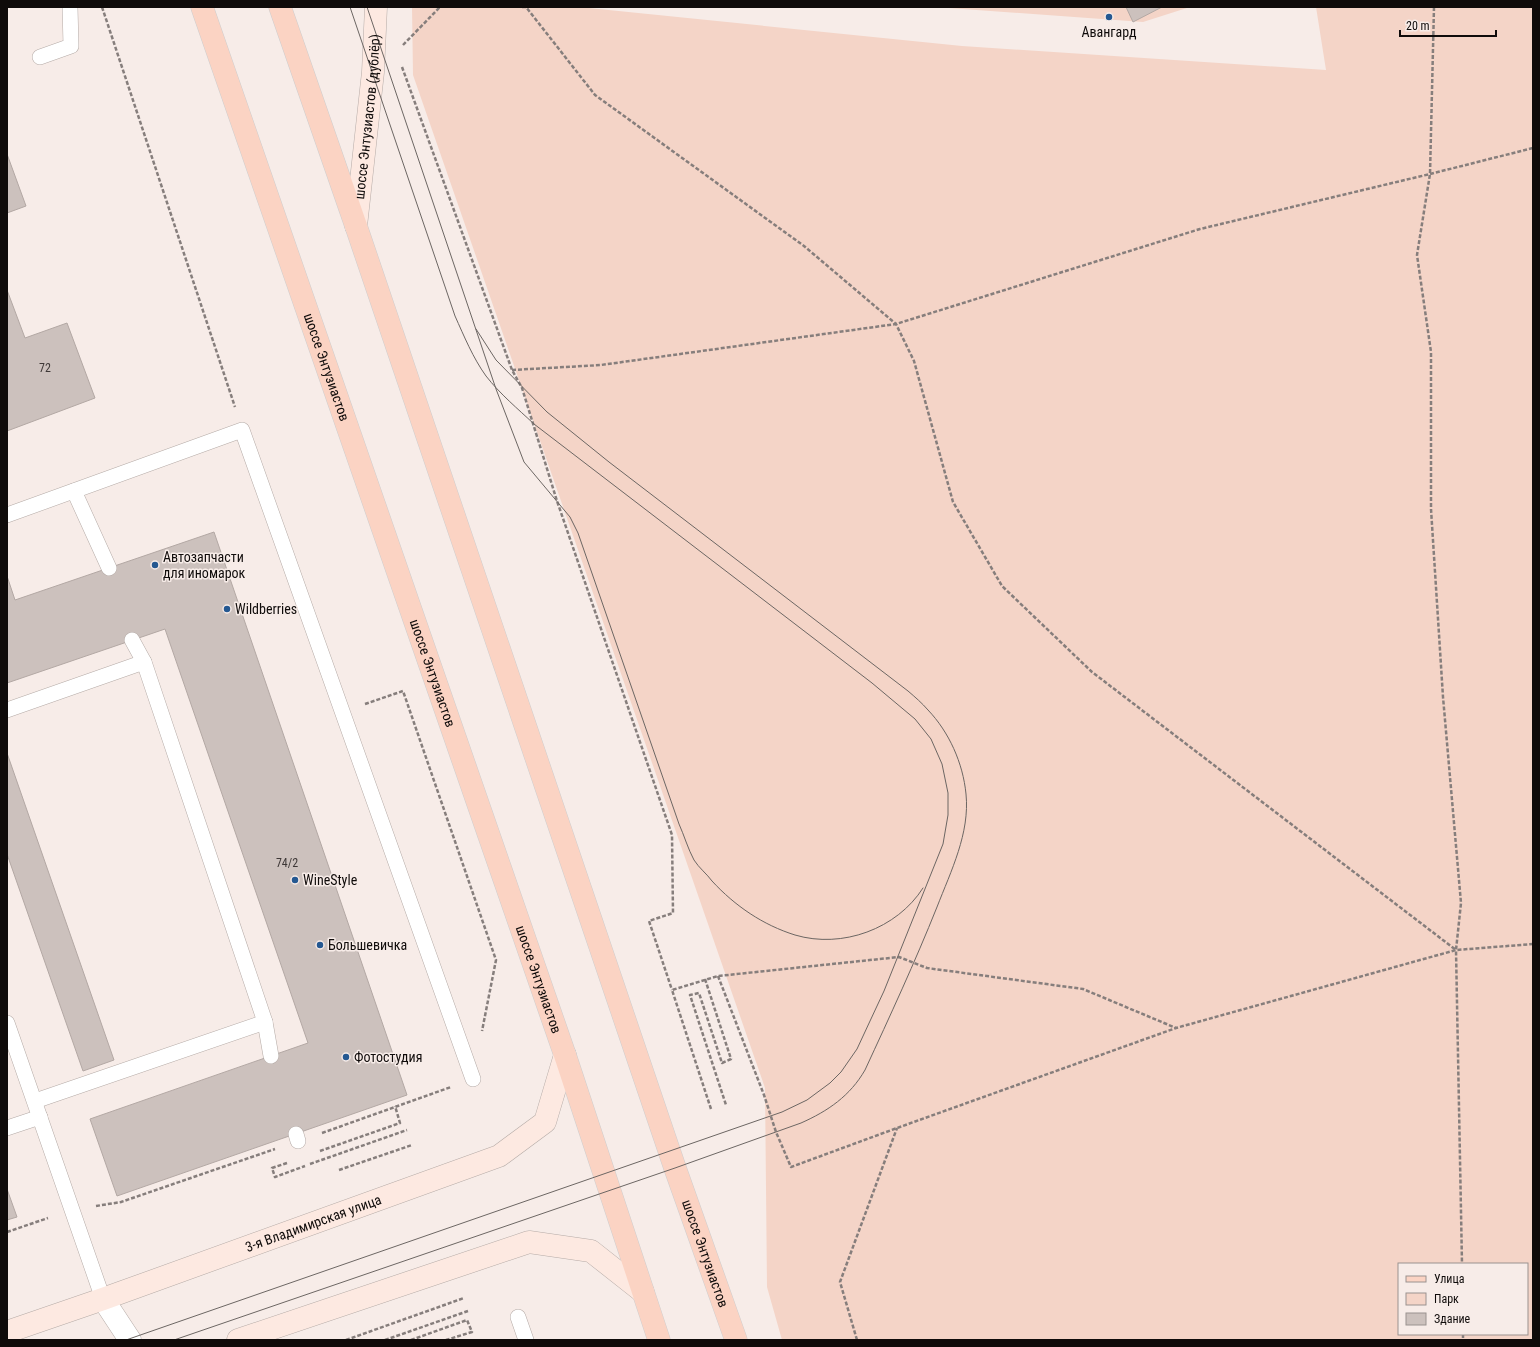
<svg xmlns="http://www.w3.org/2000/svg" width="1540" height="1347" viewBox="0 0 1540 1347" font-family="'Roboto Condensed',sans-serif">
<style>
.green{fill:#f4d4c7;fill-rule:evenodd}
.building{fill:#ccc1bd;stroke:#b3a8a4}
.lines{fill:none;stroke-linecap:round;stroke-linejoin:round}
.lane-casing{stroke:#b5aba7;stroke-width:16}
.street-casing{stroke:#b5aba7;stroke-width:23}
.secondary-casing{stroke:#b5aba7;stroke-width:23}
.primary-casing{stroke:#cfcece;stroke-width:23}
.path{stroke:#867e7c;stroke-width:2.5;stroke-dasharray:4 2;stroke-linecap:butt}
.lane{stroke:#fff;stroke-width:15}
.street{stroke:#fff;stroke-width:22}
.secondary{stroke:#fde9e1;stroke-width:22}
.primary{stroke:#fbd3c3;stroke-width:22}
.tram{stroke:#6c6663;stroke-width:1}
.poi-dot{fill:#245891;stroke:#f7ece8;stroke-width:1.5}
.labels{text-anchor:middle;stroke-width:3;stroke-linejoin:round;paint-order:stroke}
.number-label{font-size:12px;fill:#3e3837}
.poi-label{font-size:14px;fill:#0f0b0a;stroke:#f7ece8;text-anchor:start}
.street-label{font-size:14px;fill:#0f0b0a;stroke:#f7ece8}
</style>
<rect width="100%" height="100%" fill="#f7ece8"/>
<g class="green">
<path d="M412,7H579L962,46L1326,70L1316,7H1533V1340H782L767,1287L765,1088L413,75ZM1399,1264H1527V1334H1399Z"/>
<path d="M935,7H1190L1143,22Z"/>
</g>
<g class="building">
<path d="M1126,7H1162L1133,22Z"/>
<path d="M7,154L26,206L7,213Z"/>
<path d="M7,290L25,338L67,323L95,398L7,431Z"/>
<path d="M214,532L407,1095L117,1196L90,1119L308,1043L165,629L7,683V576L15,600Z"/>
<path d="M7,753L114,1060L83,1071L7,854Z"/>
<path d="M7,1189L17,1217L7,1220Z"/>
</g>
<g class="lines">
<g class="lane-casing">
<g id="lane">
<path d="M40,57L71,46L70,7"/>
<path d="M74,491L109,568"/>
<path d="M7,515L242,430L473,1079"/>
<path d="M132,640L144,662"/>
<path d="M7,710L144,662L265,1022L35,1101"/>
<path d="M265,1022L271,1056"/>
<path d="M7,1023L103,1299"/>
<path d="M7,1128L40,1117"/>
<path d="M296,1134L298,1141"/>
<path d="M518,1317L526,1340"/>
</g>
</g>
<g class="street-casing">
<path id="street" d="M103,1299L130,1340"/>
</g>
<g class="secondary-casing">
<g id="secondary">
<path id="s1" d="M356,226L373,72L376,7"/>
<path id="s2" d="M7,1332L103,1299L499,1156L545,1122L565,1055"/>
<path d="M238,1340L529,1242L591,1251L643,1292"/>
</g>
</g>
<g class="primary-casing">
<g id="primary">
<path id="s3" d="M202,7L565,1055L659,1340"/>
<path id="s4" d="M280,7L356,226L675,1168L736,1340"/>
</g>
</g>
<g class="path">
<path d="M102,7L235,407"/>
<path d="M522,7H526L595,95L804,246L896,324L914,361L953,502L1002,586L1092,672L1456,950"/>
<path d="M1434,7L1430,174L1417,255L1431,352V509L1443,697L1461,903L1456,950L1462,1264"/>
<path d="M403,45L440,7"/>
<path d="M402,67L512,370L522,388L557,501L672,835L673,913L649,921L672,990"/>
<path d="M512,370L601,365L896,324L1200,229L1430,174L1533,148"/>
<path d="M365,704L403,691L496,960L482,1031"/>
<path d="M718,976L764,1095L776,1132L791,1167L897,1128L1176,1028L1456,950L1533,944"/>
<path d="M705,979L731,1059L722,1063L699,993L690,995L726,1105"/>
<path d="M711,1109L672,990L718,976L899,957L927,968L1083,989L1176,1028"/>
<path d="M322,1133L451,1087"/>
<path d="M320,1151L400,1123L395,1106"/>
<path d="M287,1163L272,1168L275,1177L305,1166"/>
<path d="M310,1164L407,1130"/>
<path d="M339,1170L412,1145"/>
<path d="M96,1206L121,1202L275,1149"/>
<path d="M7,1232L48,1218"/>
<path d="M1463,1334V1340"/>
<path d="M346,1340L464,1298"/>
<path d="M385,1340L468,1311"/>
<path d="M411,1340L467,1320L472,1332L446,1340"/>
<path d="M857,1340L840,1282L897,1128"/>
</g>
<use href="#lane" class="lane"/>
<use href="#street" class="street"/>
<use href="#secondary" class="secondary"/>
<use href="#primary" class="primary"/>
<g class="tram">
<path d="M367,7L496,389L524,462L570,517L578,533L679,824C684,835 688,849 694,860C699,868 707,874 712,881C735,906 763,925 795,935C842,949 897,929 923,888"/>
<path d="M126,1340L782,1112L807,1100L830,1083L841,1072L857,1049L884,991L943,844L948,815V793L942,764L931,739L915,719L872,683L534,424C518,409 500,394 486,376C473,358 464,336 455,316L350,7"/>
<path d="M174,1340L675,1168L801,1123C828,1111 850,1096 865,1070C890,1016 915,962 937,907C951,871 970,833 966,794C963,763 949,732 928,710C922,703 915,697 908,691L609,462L547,412L496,360L476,329"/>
</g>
</g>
<g class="poi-dot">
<circle cx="1109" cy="17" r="4"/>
<circle cx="155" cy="565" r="4"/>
<circle cx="227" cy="609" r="4"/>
<circle cx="295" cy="880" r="4"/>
<circle cx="320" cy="945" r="4"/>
<circle cx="346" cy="1057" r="4"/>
</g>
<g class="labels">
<g class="number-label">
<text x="45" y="372">72</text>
<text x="287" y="867">74/2</text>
</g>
<g class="poi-label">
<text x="1109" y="37" text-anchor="middle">Авангард</text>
<text x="163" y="562">Автозапчасти<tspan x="163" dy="16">для иномарок</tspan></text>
<text x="235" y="614">Wildberries</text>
<text x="303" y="885">WineStyle</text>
<text x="328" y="950">Большевичка</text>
<text x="354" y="1062">Фотостудия</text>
</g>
<g class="street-label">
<text dy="5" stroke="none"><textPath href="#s1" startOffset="110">шоссе Энтузиастов (дублёр)</textPath></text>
<text dy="5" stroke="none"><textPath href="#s3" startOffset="381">шоссе Энтузиастов</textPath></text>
<text dy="5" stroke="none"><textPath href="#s3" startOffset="705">шоссе Энтузиастов</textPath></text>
<text dy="5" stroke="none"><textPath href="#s3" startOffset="1029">шоссе Энтузиастов</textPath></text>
<text dy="5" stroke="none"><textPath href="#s2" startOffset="325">3-я Владимирская улица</textPath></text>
<text dy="5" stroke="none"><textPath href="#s4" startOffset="1317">шоссе Энтузиастов</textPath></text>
</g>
</g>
<rect width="1540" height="1347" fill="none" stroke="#0f0b0a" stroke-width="16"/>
<rect x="1398" y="1263" width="130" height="72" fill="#f7ece8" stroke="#9a928f"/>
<rect x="1406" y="1276" width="20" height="6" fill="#fbd3c3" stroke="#9a928f"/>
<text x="1434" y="1283" font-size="12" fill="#0f0b0a">Улица</text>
<rect x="1406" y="1293" width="20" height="12" fill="#f4d4c7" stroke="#9a928f"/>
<text x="1434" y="1303" font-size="12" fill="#0f0b0a">Парк</text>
<rect x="1406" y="1313" width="20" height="12" fill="#ccc1bd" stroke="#9a928f"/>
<text x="1434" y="1323" font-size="12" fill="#0f0b0a">Здание</text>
<path d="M1400 30v6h96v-6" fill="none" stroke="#0f0b0a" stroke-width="2"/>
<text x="1406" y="30" font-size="12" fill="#0f0b0a" stroke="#f7ece8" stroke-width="3" paint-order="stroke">20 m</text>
</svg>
